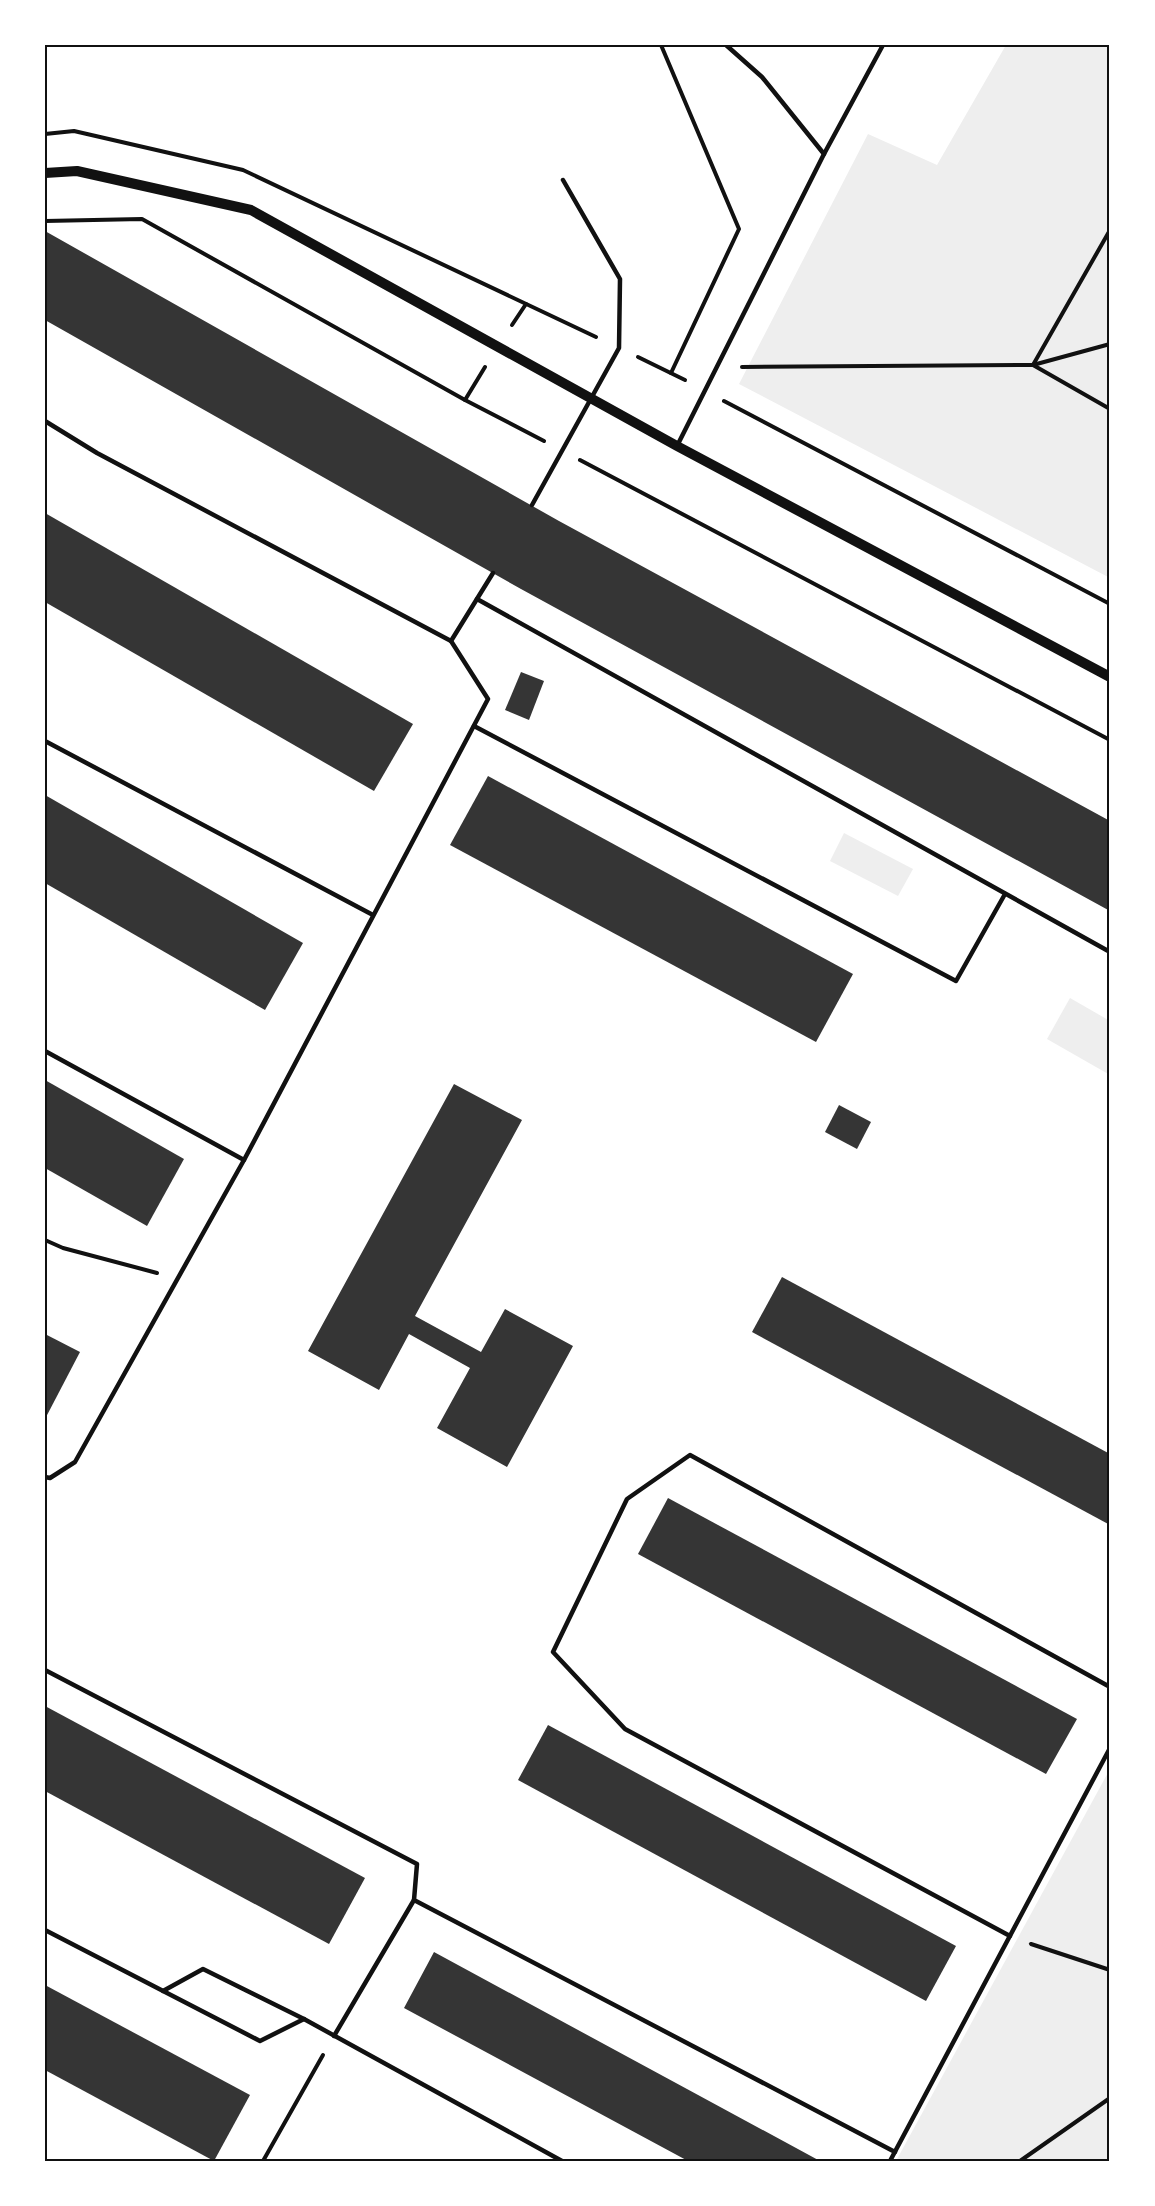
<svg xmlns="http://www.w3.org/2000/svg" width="1155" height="2206" viewBox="0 0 1155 2206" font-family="Lora,serif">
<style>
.green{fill:#eee}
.building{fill:#353535}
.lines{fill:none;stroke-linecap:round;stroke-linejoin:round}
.path{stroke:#111;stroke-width:4}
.service{stroke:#111;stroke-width:4.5}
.tertiary{stroke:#111;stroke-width:10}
.neatline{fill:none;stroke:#111;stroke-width:2}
</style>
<rect width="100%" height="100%" fill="#fff"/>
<g class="green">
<path d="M1006,45H1110V578L739,384L868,134L937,165Z"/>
<path d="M844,833L913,869L898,896L830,861Z"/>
<path d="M1070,998L1110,1021V1075L1047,1039Z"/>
<path d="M1110,1769V2161H896Z"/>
</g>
<g class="building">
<path d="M45,231L559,521L1110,821V911L521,589L45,320Z"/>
<path d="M45,513L413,724L374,791L45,602Z"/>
<path d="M521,672L544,681L529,720L505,710Z"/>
<path d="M488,776L853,974L816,1042L450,845Z"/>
<path d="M45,795L303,943L265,1010L45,883Z"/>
<path d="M45,1080L184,1159L147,1226L45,1168Z"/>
<path d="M454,1084L522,1120L415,1316L481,1352L505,1309L573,1346L507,1467L437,1428L470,1368L409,1334L379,1390L308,1351Z"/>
<path d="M839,1105L871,1122L857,1149L825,1132Z"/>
<path d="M782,1277L1110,1454V1525L752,1332Z"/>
<path d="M45,1334L80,1352L45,1419Z"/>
<path d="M668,1498L1077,1719L1046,1774L638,1554Z"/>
<path d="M45,1706L365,1878L329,1944L45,1791Z"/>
<path d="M548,1725L956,1946L926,2001L518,1780Z"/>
<path d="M434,1952L687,2089L820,2161H688L404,2008Z"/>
<path d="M45,1985L250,2095L214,2161L45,2070Z"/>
</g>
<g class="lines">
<g class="path">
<path d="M661,45L739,229L671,373"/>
<path d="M45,134L74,131L243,170L596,337"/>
<path d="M45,221L142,219L465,400"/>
<path d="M1110,230L1033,365L1110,409"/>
<path d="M512,325L526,304"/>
<path d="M638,357L685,380"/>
<path d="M485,367L465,400L544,441"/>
<path d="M742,367L1033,365L1110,344"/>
<path d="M724,401L1110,604"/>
<path d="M580,460L1110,740"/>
<path d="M45,1240L63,1248L157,1273"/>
<path d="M1031,1944L1110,1970"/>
<path d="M263,2161L323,2055"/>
<path d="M1020,2161L1110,2098"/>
</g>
<g class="service">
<path d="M726,45L762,77L824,154"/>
<path d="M45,421L97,453L451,641"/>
<path d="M677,446L824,154L883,45"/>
<path d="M532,505L619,348L620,279L563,180"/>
<path d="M477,599L1110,952"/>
<path d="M474,726L956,981L1005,894"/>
<path d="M45,741L373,915"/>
<path d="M45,1051L244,1160L75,1462L50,1478L45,1477"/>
<path d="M244,1160L488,699L451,641L493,573"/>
<path d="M45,1670L417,1864L414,1900L895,2152"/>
<path d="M45,1930L260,2041L304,2019"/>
<path d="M1010,1936L625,1729L553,1652L627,1499L690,1455L1110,1687"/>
<path d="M163,1991L203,1969L304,2019L562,2161"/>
<path d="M334,2036L414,1900"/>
<path d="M890,2161L1110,1748"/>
</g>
<path class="tertiary" d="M45,173L77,171L251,210L677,446L1110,677"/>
</g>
<rect width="1155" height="2206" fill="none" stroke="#ffffff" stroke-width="93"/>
<rect x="46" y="46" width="1062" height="2114" class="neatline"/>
</svg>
